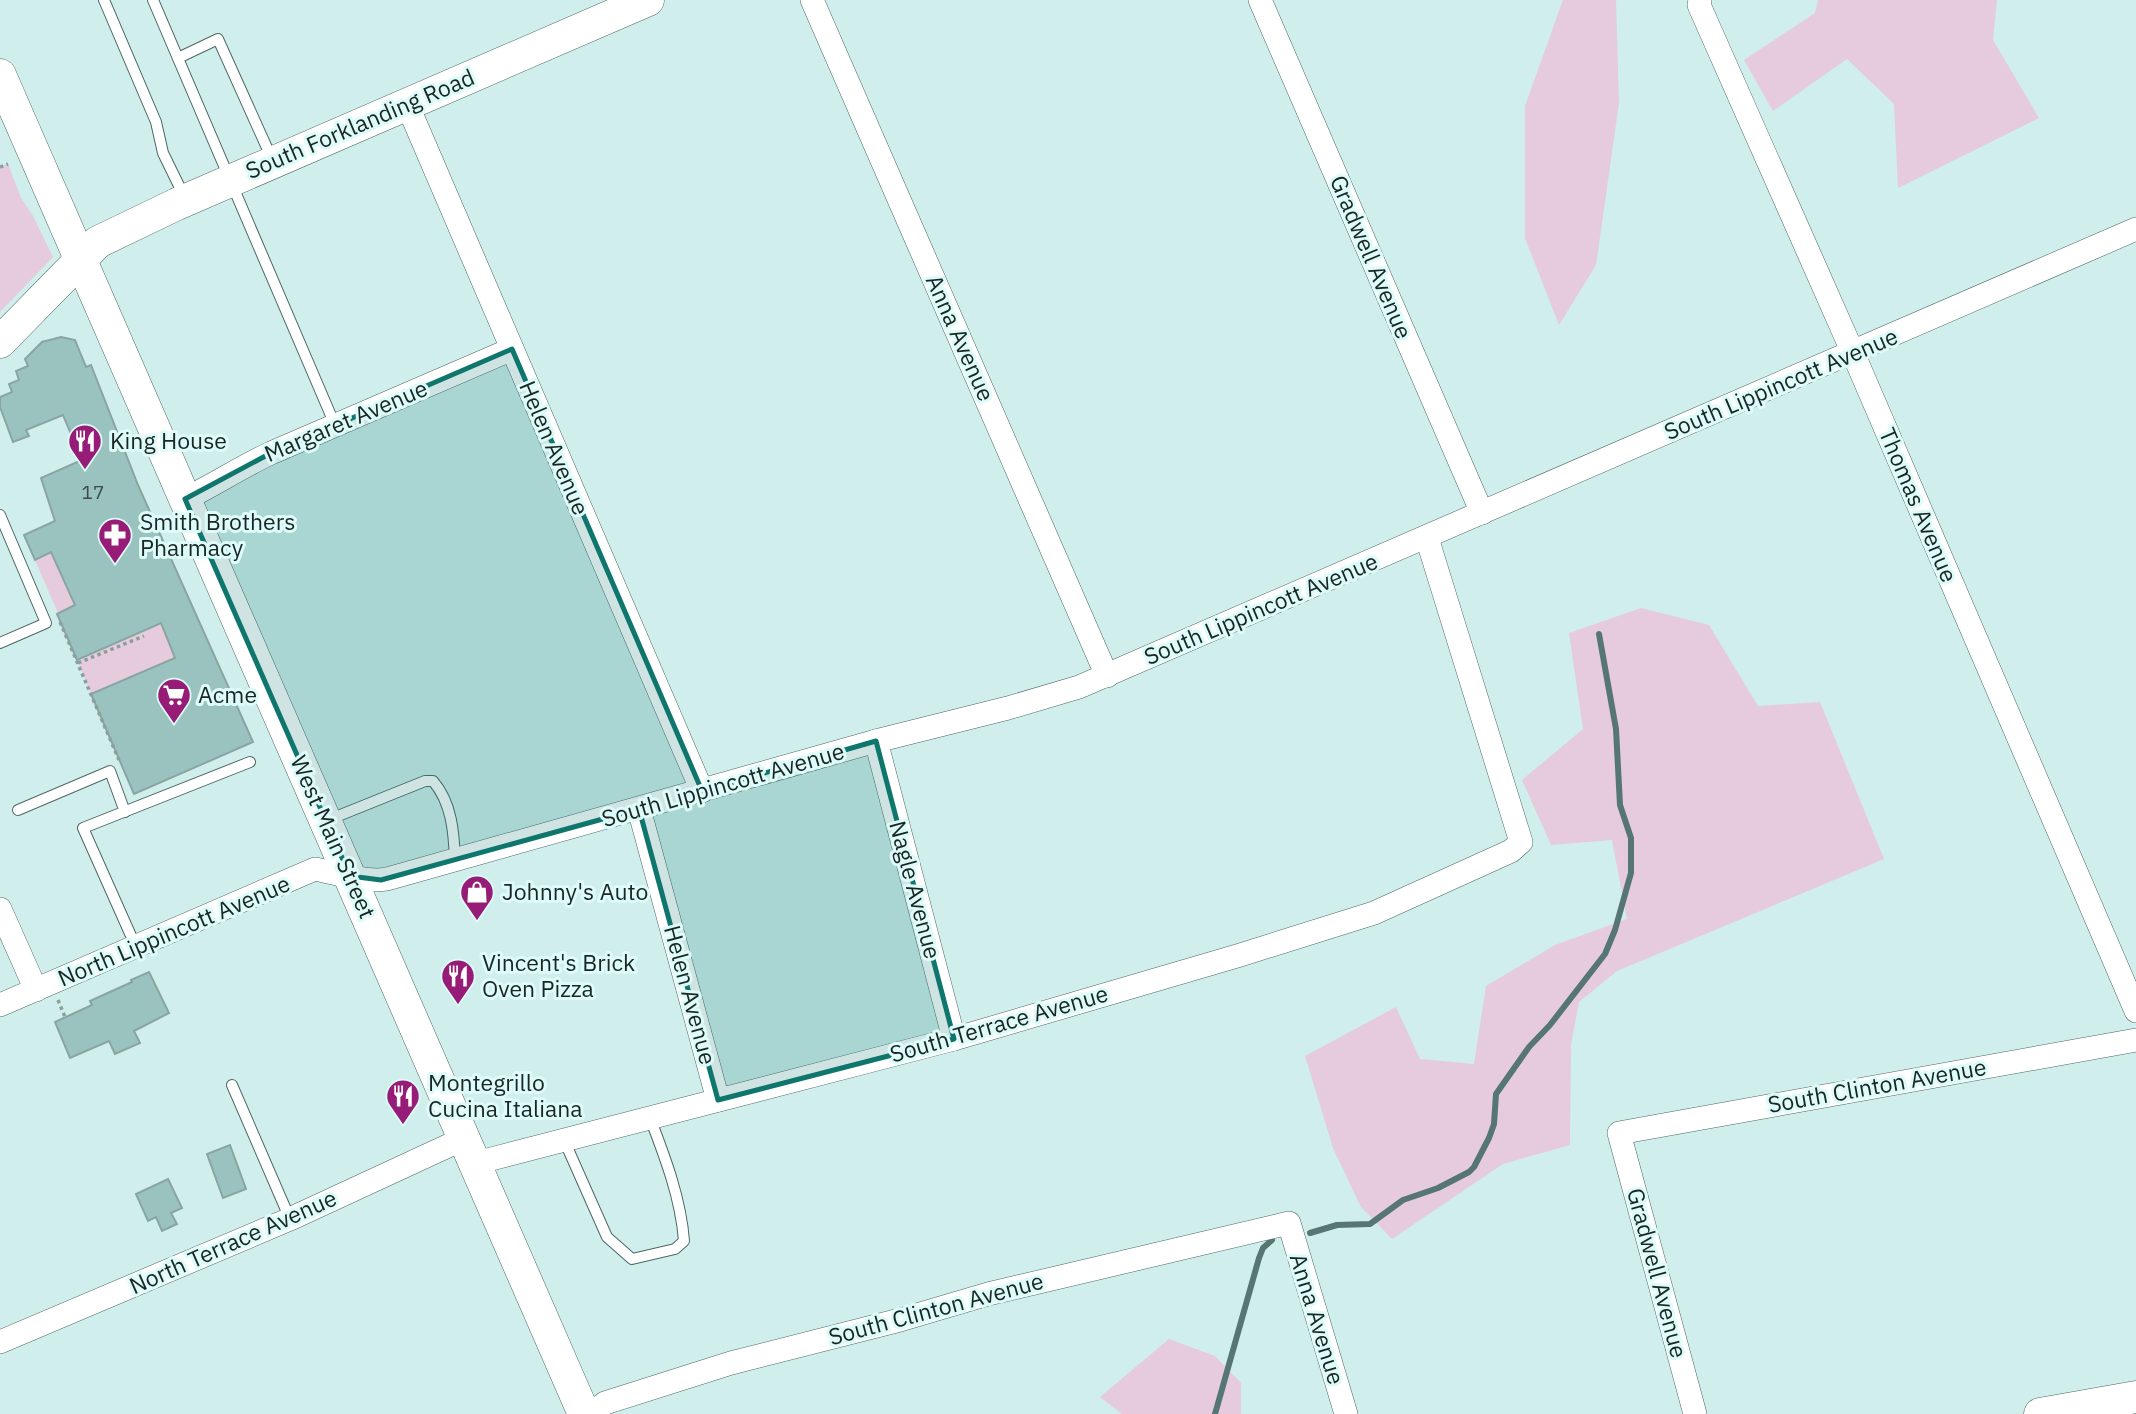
<svg xmlns="http://www.w3.org/2000/svg" width="2136" height="1414" viewBox="0 0 2136 1414" font-family="'IBM Plex Sans',sans-serif">
<style>
.green{fill:#e5cbdb}
.lines{fill:none;stroke-linecap:round;stroke-linejoin:round}
.stream{stroke:#567673;stroke-width:6}
.building{fill:#9ac3c0;stroke:#89a5a3;stroke-width:2}
.lane-casing{stroke:#4d6866;stroke-width:12}
.street-casing{stroke:#4d6866;stroke-width:24}
.secondary-casing{stroke:#4d6866;stroke-width:33}
.path{stroke:#8aa09f;stroke-width:3.5;stroke-dasharray:3.5 3.5;stroke-linecap:butt}
.lane{stroke:#fff;stroke-width:10}
.street{stroke:#fff;stroke-width:23}
.secondary{stroke:#fff;stroke-width:32}
.marked{fill:#0f766e;fill-opacity:0.2;stroke:#0f766e;stroke-width:5;stroke-linejoin:round}
.labels{text-anchor:middle;stroke-width:6;stroke-linejoin:round;paint-order:stroke}
.number-label{font-size:19px;fill:#3a4c4b}
.street-label{font-size:23px;fill:#1a2524;stroke:#ddfcf9}
.poi-label{font-size:23px;fill:#1a2524;stroke:#ddfcf9;text-anchor:start}
</style>
<rect width="100%" height="100%" fill="#d0eeec"/>
<g class="green">
<path d="M1563,0H1616L1619,103L1596,265L1559,325L1525,238V106Z"/>
<path d="M1818,0H1997L1993,40L2039,118L1898,188L1894,104L1847,59L1773,111L1744,60L1815,13Z"/>
<path d="M8,164L21,198L33,216L53,257L0,312V167Z"/>
<path d="M74,542L58,568L75,605L58,613L35,560Z"/>
<path d="M1641,608L1709,625L1758,706L1820,702L1884,859L1617,971L1579,1002L1571,1045L1570,1145L1503,1164L1392,1239L1361,1207L1333,1148L1305,1056L1396,1007L1420,1059L1474,1064L1486,986L1555,945L1627,919L1612,840L1551,845L1522,780L1583,729L1569,633Z"/>
<path d="M161,623L175,658L91,694L77,660Z"/>
<path d="M1169,1339L1215,1356L1241,1383V1414H1122L1100,1397Z"/>
</g>
<g class="lines">
<g class="stream">
<path d="M1310,1233L1337,1225L1370,1224L1403,1200L1438,1188L1469,1172L1474,1167L1489,1138L1494,1124L1496,1094L1529,1047L1550,1025L1605,954L1615,930L1631,873V838L1620,805L1616,729L1599,634"/>
<path d="M1215,1414L1259,1258L1263,1248L1272,1240"/>
</g>
</g>
<g class="building">
<path d="M61,337L75,340L86,367L91,365L138,485L253,742L134,794L91,694L175,658L161,623L77,660L57,614L75,605L51,552L35,560L24,535L55,521L41,478L82,460L63,415L26,430L29,436L13,442L0,407V397L12,392L9,384L19,380L16,371L28,366L25,359L42,342Z"/>
<path d="M149,972L169,1013L134,1031L140,1043L115,1054L109,1041L70,1058L55,1022L92,1005L90,1001L132,982L131,980Z"/>
<path d="M230,1145L246,1189L223,1198L207,1154Z"/>
<path d="M168,1179L182,1208L171,1213L177,1224L162,1231L156,1217L148,1221L136,1194Z"/>
</g>
<g class="lines">
<g class="lane-casing">
<g id="lane">
<path d="M104,0L156,122L163,153L185,198"/>
<path d="M153,0L335,425"/>
<path d="M178,58L218,39L272,159"/>
<path d="M0,515L46,623L0,643"/>
<path d="M18,810L110,771L125,812"/>
<path d="M328,820L425,781H433C452,803 454,833 455,861"/>
<path d="M136,947L83,828L250,762"/>
<path d="M232,1085L290,1219"/>
<path d="M564,1140L607,1237L632,1259L675,1249L684,1241C681,1199 665,1157 650,1118"/>
</g>
</g>
<g class="street-casing">
<g id="street">
<path d="M812,0L1107,676"/>
<path d="M1260,0L1482,513"/>
<path d="M1700,0L1699,5L1853,353L2136,1011"/>
<path d="M407,104L702,791"/>
<path d="M185,499C214,485 241,467 271,453L512,349"/>
<path d="M876,741L954,1039"/>
<path d="M639,809L718,1100"/>
<path d="M0,909L36,990"/>
<path d="M0,1005L315,869C335,873 367,883 387,879L876,741L1008,708L1079,687L2136,229"/>
<path d="M476,1163L954,1039L1237,956L1374,913L1511,851L1521,842L1427,538"/>
<path d="M0,1342L290,1219L465,1138"/>
<path d="M590,1414L605,1403L731,1363L900,1320L988,1294L1289,1223L1346,1414"/>
<path d="M1695,1414L1619,1133L2136,1040"/>
</g>
</g>
<g class="secondary-casing">
<g id="secondary">
<path d="M0,75L584,1414"/>
<path d="M0,342L98,242L177,204L648,0"/>
<path d="M2040,1414L2136,1397"/>
</g>
</g>
<g class="path">
<path d="M0,167L8,164"/>
<path d="M60,622L119,760"/>
<path d="M78,663L144,636"/>
<path d="M58,1000L65,1017"/>
</g>
<use href="#lane" class="lane"/>
<use href="#street" class="street"/>
<use href="#secondary" class="secondary"/>
</g>
<path class="marked" d="M512,349L702,791L876,741L954,1039L718,1100L639,809L381,880L350,876L185,499L271,453Z"/>
<defs>
<g id="restaurant-pin" transform="scale(1.75)"><path d="M0 17L-7.5 6A9.5 9.5 0 1 1 7.5 6Z" fill="#971c77" stroke="#ddfcf9"/><path d="M-5-6h1v4h1v-4h1v4h1v-4h1v5L-1.5 .5V6h-2V.5L-5-1ZM5-6V6H3V1.5H1.5Q1.5-4 5-6Z" fill="#fff"/></g>
<g id="pharmacy-pin" transform="scale(1.75)"><path d="M0 17L-7.5 6A9.5 9.5 0 1 1 7.5 6Z" fill="#971c77" stroke="#ddfcf9"/><path d="M-2-6h4v4h4v4h-4v4h-4v-4h-4v-4h4Z" fill="#fff"/></g>
<g id="supermarket-pin" transform="scale(1.75)"><path d="M0 17L-7.5 6A9.5 9.5 0 1 1 7.5 6Z" fill="#971c77" stroke="#ddfcf9"/><path d="M-6-5.5h2.5l.6 2H6L4.5 2H-2.5L-4.4-4H-6ZM-1.5 3.2a1.3 1.3 0 1 0 .1 0ZM3 3.2a1.3 1.3 0 1 0 .1 0Z" fill="#fff"/></g>
<g id="shop-pin" transform="scale(1.75)"><path d="M0 17L-7.5 6A9.5 9.5 0 1 1 7.5 6Z" fill="#971c77" stroke="#ddfcf9"/><path d="M-5-2.5h2.3a2.7 3.5 0 0 1 5.4 0H5L5.5 6h-11ZM-1.5-2.5h3a1.5 2.3 0 0 0-3 0Z" fill="#fff"/></g>
</defs>
<g fill-rule="evenodd">
<use href="#restaurant-pin" x="85" y="441"/>
<use href="#pharmacy-pin" x="115" y="535"/>
<use href="#supermarket-pin" x="174" y="695"/>
<use href="#shop-pin" x="477" y="892"/>
<use href="#restaurant-pin" x="458" y="976"/>
<use href="#restaurant-pin" x="403" y="1096"/>
</g>
<g class="labels">
<g class="number-label">
<text x="93" y="499">17</text>
</g>
<g class="street-label">
<text transform="translate(360 124) rotate(-23)" y="8">South Forklanding Road</text>
<text transform="translate(1371 257) rotate(67)" y="8">Gradwell Avenue</text>
<text transform="translate(960 338) rotate(66)" y="8">Anna Avenue</text>
<text transform="translate(1781 384) rotate(-23)" y="8">South Lippincott Avenue</text>
<text transform="translate(346 421) rotate(-23)" y="8">Margaret Avenue</text>
<text transform="translate(554 448) rotate(67)" y="8">Helen Avenue</text>
<text transform="translate(1918 505) rotate(67)" y="8">Thomas Avenue</text>
<text transform="translate(1261 609) rotate(-23)" y="8">South Lippincott Avenue</text>
<text transform="translate(723 785) rotate(-16)" y="8">South Lippincott Avenue</text>
<text transform="translate(333 837) rotate(66)" y="8">West Main Street</text>
<text transform="translate(915 890) rotate(75)" y="8">Nagle Avenue</text>
<text transform="translate(174 931) rotate(-23)" y="8">North Lippincott Avenue</text>
<text transform="translate(690 995) rotate(75)" y="8">Helen Avenue</text>
<text transform="translate(999 1024) rotate(-16)" y="8">South Terrace Avenue</text>
<text transform="translate(1877 1086) rotate(-10)" y="8">South Clinton Avenue</text>
<text transform="translate(233 1242) rotate(-24)" y="8">North Terrace Avenue</text>
<text transform="translate(1657 1273) rotate(75)" y="8">Gradwell Avenue</text>
<text transform="translate(936 1309) rotate(-15)" y="8">South Clinton Avenue</text>
<text transform="translate(1317 1319) rotate(73)" y="8">Anna Avenue</text>
</g>
<g class="poi-label">
<text x="110" y="449">King House</text>
<text x="140" y="530">Smith Brothers<tspan x="140" dy="26">Pharmacy</tspan></text>
<text x="198" y="703">Acme</text>
<text x="502" y="900">Johnny's Auto</text>
<text x="482" y="971">Vincent's Brick<tspan x="482" dy="26">Oven Pizza</tspan></text>
<text x="428" y="1091">Montegrillo<tspan x="428" dy="26">Cucina Italiana</tspan></text>
</g>
</g>
</svg>
